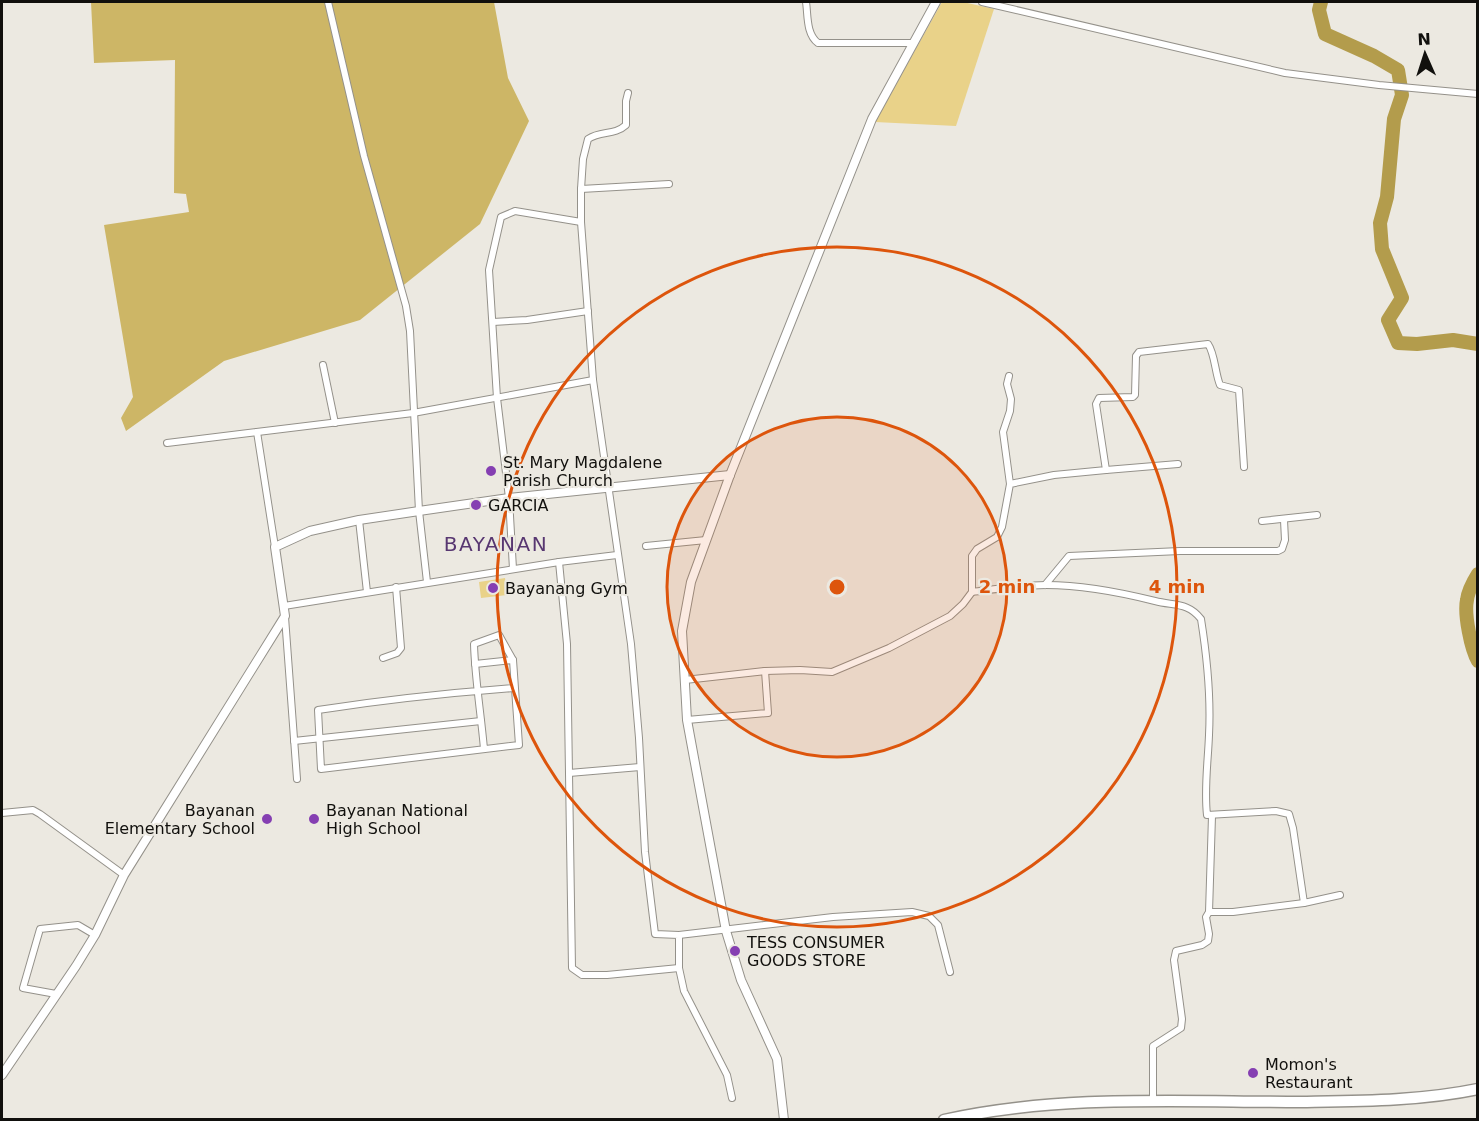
<svg xmlns="http://www.w3.org/2000/svg" width="1479" height="1121" viewBox="0 0 1479 1121" font-family="'DejaVu Sans',sans-serif">
<style>
.green{fill:#e9d289}
.forest{fill:#cdb666}
.lines{fill:none;stroke-linecap:round;stroke-linejoin:round}
.river{stroke:#b39c4c;stroke-width:14}
.minor-casing{stroke:#94918a;stroke-width:8}
.tertiary-casing{stroke:#94918a;stroke-width:10}
.primary-casing{stroke:#94918a;stroke-width:13}
.minor{stroke:#fff;stroke-width:6}
.tertiary{stroke:#fff;stroke-width:8}
.primary{stroke:#fff;stroke-width:10}
.ring{fill:none;stroke:#dd550c;stroke-width:3}
.poi-dot{fill:#853fb2;stroke:#ece9e1;stroke-width:2}
.labels{text-anchor:middle;stroke-width:4.5;stroke-linejoin:round;paint-order:stroke}
.poi-label{font-size:16px;fill:#11100d;stroke:#ece9e1;text-anchor:start}
.quarter-label{font-size:20px;letter-spacing:1.5px;fill:#583771;stroke:#ece9e1}
.centre{fill:#dd550c;stroke:#ece9e1;stroke-width:3}
.ring-label{font-size:18px;text-anchor:middle;font-weight:bold;fill:#dd550c;stroke:#ece9e1;stroke-width:4.5;stroke-linejoin:round;paint-order:stroke}
</style>
<rect width="100%" height="100%" fill="#ece9e1"/>
<g class="green">
<path d="M942,2H963L994,9L956,126L875,122Z"/>
<path d="M505,578L507,595L481,598L479,582Z"/>
</g>
<path class="forest" d="M91,2H494L508,78L529,121L480,224L360,320L224,361L126,431L121,418L133,397L104,225L189,212L186,194L174,193L175,60L94,63Z"/>
<g class="lines">
<g class="river">
<path d="M1321,2L1319,10L1325,34L1374,56L1398,70L1402,95L1394,119L1387,197L1380,223L1382,249L1402,298L1388,320L1398,343L1417,344L1453,340L1478,344"/>
<path d="M1478,574C1473,582 1468,592 1467,600C1464,614 1471,649 1478,661"/>
</g>
<g class="minor-casing">
<g id="minor">
<path d="M328,2L364,156L406,306L410,331L419,511L427,582"/>
<path d="M806,2C808,15 806,34 818,43H913"/>
<path d="M982,2L1285,73L1379,85L1478,94"/>
<path d="M628,93L626,101V125C614,136 601,130 588,139L583,159L581,189V222L593,380L631,644L639,738L645,852L655,934L679,935V968L684,991L727,1075L732,1098"/>
<path d="M581,189L669,184"/>
<path d="M493,322L527,320L588,311"/>
<path d="M323,365L335,423"/>
<path d="M1009,376L1007,384L1011,399L1010,411L1003,432L1010,484"/>
<path d="M257,432L275,547"/>
<path d="M167,443L413,413L593,380"/>
<path d="M1106,470L1178,464"/>
<path d="M359,520L367,592"/>
<path d="M1262,521L1317,515"/>
<path d="M646,546L706,540"/>
<path d="M559,562L567,644L572,968L582,975H607L679,968"/>
<path d="M513,569L509,498L497,398L489,270L501,217L515,211L581,222"/>
<path d="M1045,585L1069,556L1180,551H1278L1282,549L1285,540L1284,520"/>
<path d="M972,592C997,589 1022,585 1046,585C1084,585 1119,592 1155,601C1174,606 1188,602 1201,619C1207,657 1211,697 1209,735C1208,762 1204,788 1207,815L1276,811L1289,814L1293,828L1304,903L1340,895"/>
<path d="M284,606L559,562L617,555"/>
<path d="M285,617L297,779"/>
<path d="M383,658L397,653L401,648L396,587"/>
<path d="M475,664L513,660"/>
<path d="M685,680L765,671L800,670L832,672L889,648L950,616L963,604L972,592V556L977,549L997,537L1002,527L1010,484L1054,475L1106,470L1096,404L1099,398L1133,397L1135,395L1136,356L1139,352L1208,344C1215,354 1215,373 1220,385L1239,390L1244,467"/>
<path d="M687,720L768,713L765,671"/>
<path d="M294,741L481,721"/>
<path d="M484,749C481,714 475,679 474,644L499,635L513,660L519,745L321,769L318,710C383,700 448,693 514,688"/>
<path d="M569,773L640,767"/>
<path d="M2,813L33,810L40,814L124,875"/>
<path d="M1209,912L1212,816"/>
<path d="M679,935L833,917L912,912L929,916L938,925L950,972"/>
<path d="M56,994L23,988L40,929L78,925L95,935"/>
<path d="M1153,1100V1046L1181,1028L1182,1019L1174,960L1176,951L1202,945L1208,941L1209,934L1206,917L1209,912H1233L1304,903"/>
</g>
</g>
<g class="tertiary-casing">
<g id="tertiary">
<path d="M2,1075L76,966L95,935L124,875L285,616L275,547L310,531L359,520L419,511L509,498L730,475"/>
<path d="M784,1120L777,1059L741,980L726,931L687,720L682,631L691,582L730,475L872,119L936,2"/>
</g>
</g>
<g class="primary-casing">
<path id="primary" d="M944,1120C1061,1094 1182,1102 1301,1102C1360,1101 1420,1101 1478,1089"/>
</g>
<use href="#minor" class="minor"/>
<use href="#tertiary" class="tertiary"/>
<use href="#primary" class="primary"/>
</g>
<circle cx="837" cy="587" r="170" fill="#dd550c" fill-opacity=".12"/>
<g class="ring">
<circle cx="837" cy="587" r="170"/>
<circle cx="837" cy="587" r="340"/>
</g>
<g class="poi-dot">
<circle cx="491" cy="471" r="6"/>
<circle cx="476" cy="505" r="6"/>
<circle cx="493" cy="588" r="6"/>
<circle cx="267" cy="819" r="6"/>
<circle cx="314" cy="819" r="6"/>
<circle cx="735" cy="951" r="6"/>
<circle cx="1253" cy="1073" r="6"/>
</g>
<g class="labels">
<g class="poi-label">
<text x="503" y="468">St. Mary Magdalene<tspan x="503" dy="18">Parish Church</tspan></text>
<text x="488" y="511">GARCIA</text>
<text x="505" y="594">Bayanang Gym</text>
<text x="255" y="816" text-anchor="end">Bayanan<tspan x="255" dy="18">Elementary School</tspan></text>
<text x="326" y="816">Bayanan National<tspan x="326" dy="18">High School</tspan></text>
<text x="747" y="948">TESS CONSUMER<tspan x="747" dy="18">GOODS STORE</tspan></text>
<text x="1265" y="1070">Momon's<tspan x="1265" dy="18">Restaurant</tspan></text>
</g>
<g class="quarter-label">
<text x="496" y="551">BAYANAN</text>
</g>
</g>
<circle cx="837" cy="587" r="9" class="centre"/>
<g class="ring-label">
<text x="1007" y="593">2 min</text>
<text x="1177" y="593">4 min</text>
</g>
<rect width="1479" height="1121" fill="none" stroke="#11100d" stroke-width="6"/>
<g transform="translate(1425 54) rotate(357)" stroke="#ece9e1" stroke-width="4.5" paint-order="stroke">
<path d="M0-4.5L10 22L0 15L-10 22Z" fill="#11100d"/>
<text y="-9" font-size="16" font-weight="bold" text-anchor="middle" fill="#11100d">N</text>
</g>
</svg>
